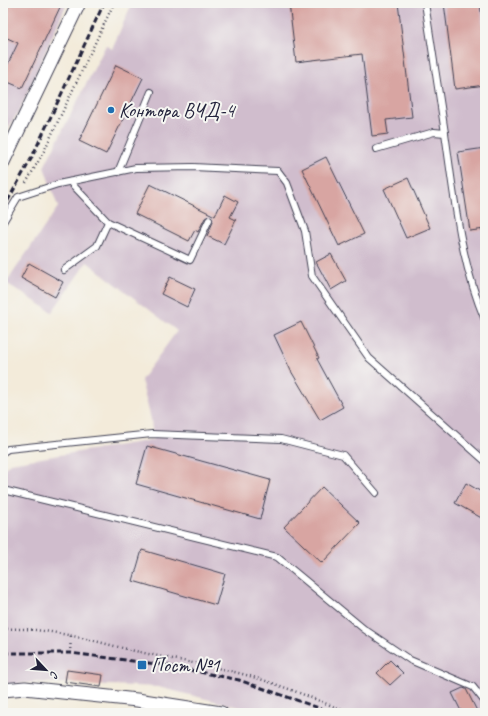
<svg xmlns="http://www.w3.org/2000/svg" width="488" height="716" viewBox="0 0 488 716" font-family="Caveat,sans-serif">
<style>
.industrial{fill:#d0bdcd}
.building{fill:#d8a5a2}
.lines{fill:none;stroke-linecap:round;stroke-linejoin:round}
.lane-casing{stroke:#414053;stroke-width:8}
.street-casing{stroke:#414053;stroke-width:15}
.path{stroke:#414053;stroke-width:2.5;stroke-dasharray:1 3;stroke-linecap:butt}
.lane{stroke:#fff;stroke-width:6}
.street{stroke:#fff;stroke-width:13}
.rail{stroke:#22223b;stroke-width:3;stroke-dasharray:6 3;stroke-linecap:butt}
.poi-dot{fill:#1f6fb2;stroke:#f6f6f2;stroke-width:1.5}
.labels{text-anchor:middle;stroke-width:4;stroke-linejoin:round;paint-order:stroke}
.poi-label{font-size:20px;fill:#22223b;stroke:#f6f6f2;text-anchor:start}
</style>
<rect width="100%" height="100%" fill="#f6f6f2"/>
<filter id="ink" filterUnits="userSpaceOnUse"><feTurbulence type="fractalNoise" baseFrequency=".025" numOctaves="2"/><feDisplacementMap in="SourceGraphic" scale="8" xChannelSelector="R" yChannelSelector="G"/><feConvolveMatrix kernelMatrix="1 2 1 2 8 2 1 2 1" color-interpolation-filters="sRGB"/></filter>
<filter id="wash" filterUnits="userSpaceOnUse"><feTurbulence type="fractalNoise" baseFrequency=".012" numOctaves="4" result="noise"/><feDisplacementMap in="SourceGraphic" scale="16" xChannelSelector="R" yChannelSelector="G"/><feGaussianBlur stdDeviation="0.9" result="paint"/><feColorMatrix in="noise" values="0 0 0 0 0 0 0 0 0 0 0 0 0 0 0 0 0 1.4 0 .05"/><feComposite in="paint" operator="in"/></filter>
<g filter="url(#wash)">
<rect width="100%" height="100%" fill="#f3ebda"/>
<g class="industrial">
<path d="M3,3H67L20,109L3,137Z"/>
<path d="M132,3H485V713H263L158,687L37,682L3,685V470L10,463L153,440L151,419L141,380L177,331L87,262L52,312L6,283L58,207L44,167L106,45L112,49Z"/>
</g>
<g id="blocks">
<g class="building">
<path d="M3,3H62L22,88L3,80V74L18,43L3,36Z"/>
<path d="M289,3H398L412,117L386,120L388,134L372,136L362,54L296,62Z"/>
<path d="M444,3H480L485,45V85L455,89Z"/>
<path d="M116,65L143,78L106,154L79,141Z"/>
<path d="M485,148V229L470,231L458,152Z"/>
<path d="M326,157L364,234L339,246L302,169Z"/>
<path d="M408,178L430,228L406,238L384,189Z"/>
<path d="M150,184L215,216L225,195L238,202L230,217L236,220L224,244L207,236L213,222L211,216L205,218L198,232L195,230L189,241L135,214Z"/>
<path d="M331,254L346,281L331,290L316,262Z"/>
<path d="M29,263L63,282L55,297L21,278Z"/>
<path d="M170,277L195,289L187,307L161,294Z"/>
<path d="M301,322L319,358L317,359L343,407L320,420L291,371L274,335Z"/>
<path d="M147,446L270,480L260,519L136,484Z"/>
<path d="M466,483L485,494V520L455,503Z"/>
<path d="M322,487L360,523L322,563L284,527Z"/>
<path d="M142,550L225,574L216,605L133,581Z"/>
<path d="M390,660L403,673L390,685L377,673Z"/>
<path d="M67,670L103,675L101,687L65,682Z"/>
<path d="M463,688L466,689L478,713H462L452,693Z"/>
</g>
</g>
</g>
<g filter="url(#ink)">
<use href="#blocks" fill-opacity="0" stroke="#414053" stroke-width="1"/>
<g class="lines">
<g class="lane-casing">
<g id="lane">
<path d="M445,133C454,195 460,261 485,320"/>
<path d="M376,149L434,132L445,133L425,3"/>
<path d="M118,172L151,92"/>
<path d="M3,222L18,197L58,184L136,168L193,167L278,171L287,183L305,231L312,276L369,358L485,461"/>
<path d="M108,222L190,260L209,220"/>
<path d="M64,270L97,246L108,222L70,182"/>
<path d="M3,452L8,449L152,434L281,439L343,455L376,493"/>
<path d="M3,490L277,557L364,629L410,660L473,687L485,702"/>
</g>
</g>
<g class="street-casing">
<g id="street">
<path d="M3,162L79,3"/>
<path d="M3,690L25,688L137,700L221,713"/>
</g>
</g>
<g class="path">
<path d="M26,183L43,153L114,3"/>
<path d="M3,629C47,627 89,640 131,650C164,658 197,663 230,671C271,680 311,698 350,713"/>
<path d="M70,653L71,635"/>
</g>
<use href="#lane" class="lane"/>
<use href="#street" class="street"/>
<g class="rail">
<path d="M3,209L31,159L104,3"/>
<path d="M3,653H70L165,665L239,680L333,713"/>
</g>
</g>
</g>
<g class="poi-dot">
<circle cx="111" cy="110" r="4"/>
<rect x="137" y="660" width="10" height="10" rx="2"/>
</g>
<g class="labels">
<g class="poi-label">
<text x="119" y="117">Контора ВЧД-4</text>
<text x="151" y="672">Пост №1</text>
</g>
</g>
<rect width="488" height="716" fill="none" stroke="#f6f6f2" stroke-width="16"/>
<g transform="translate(46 670) rotate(116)" stroke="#f6f6f2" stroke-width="3" paint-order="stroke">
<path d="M0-3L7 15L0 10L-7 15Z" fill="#22223b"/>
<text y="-6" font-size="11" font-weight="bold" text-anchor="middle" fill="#22223b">С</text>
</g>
</svg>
